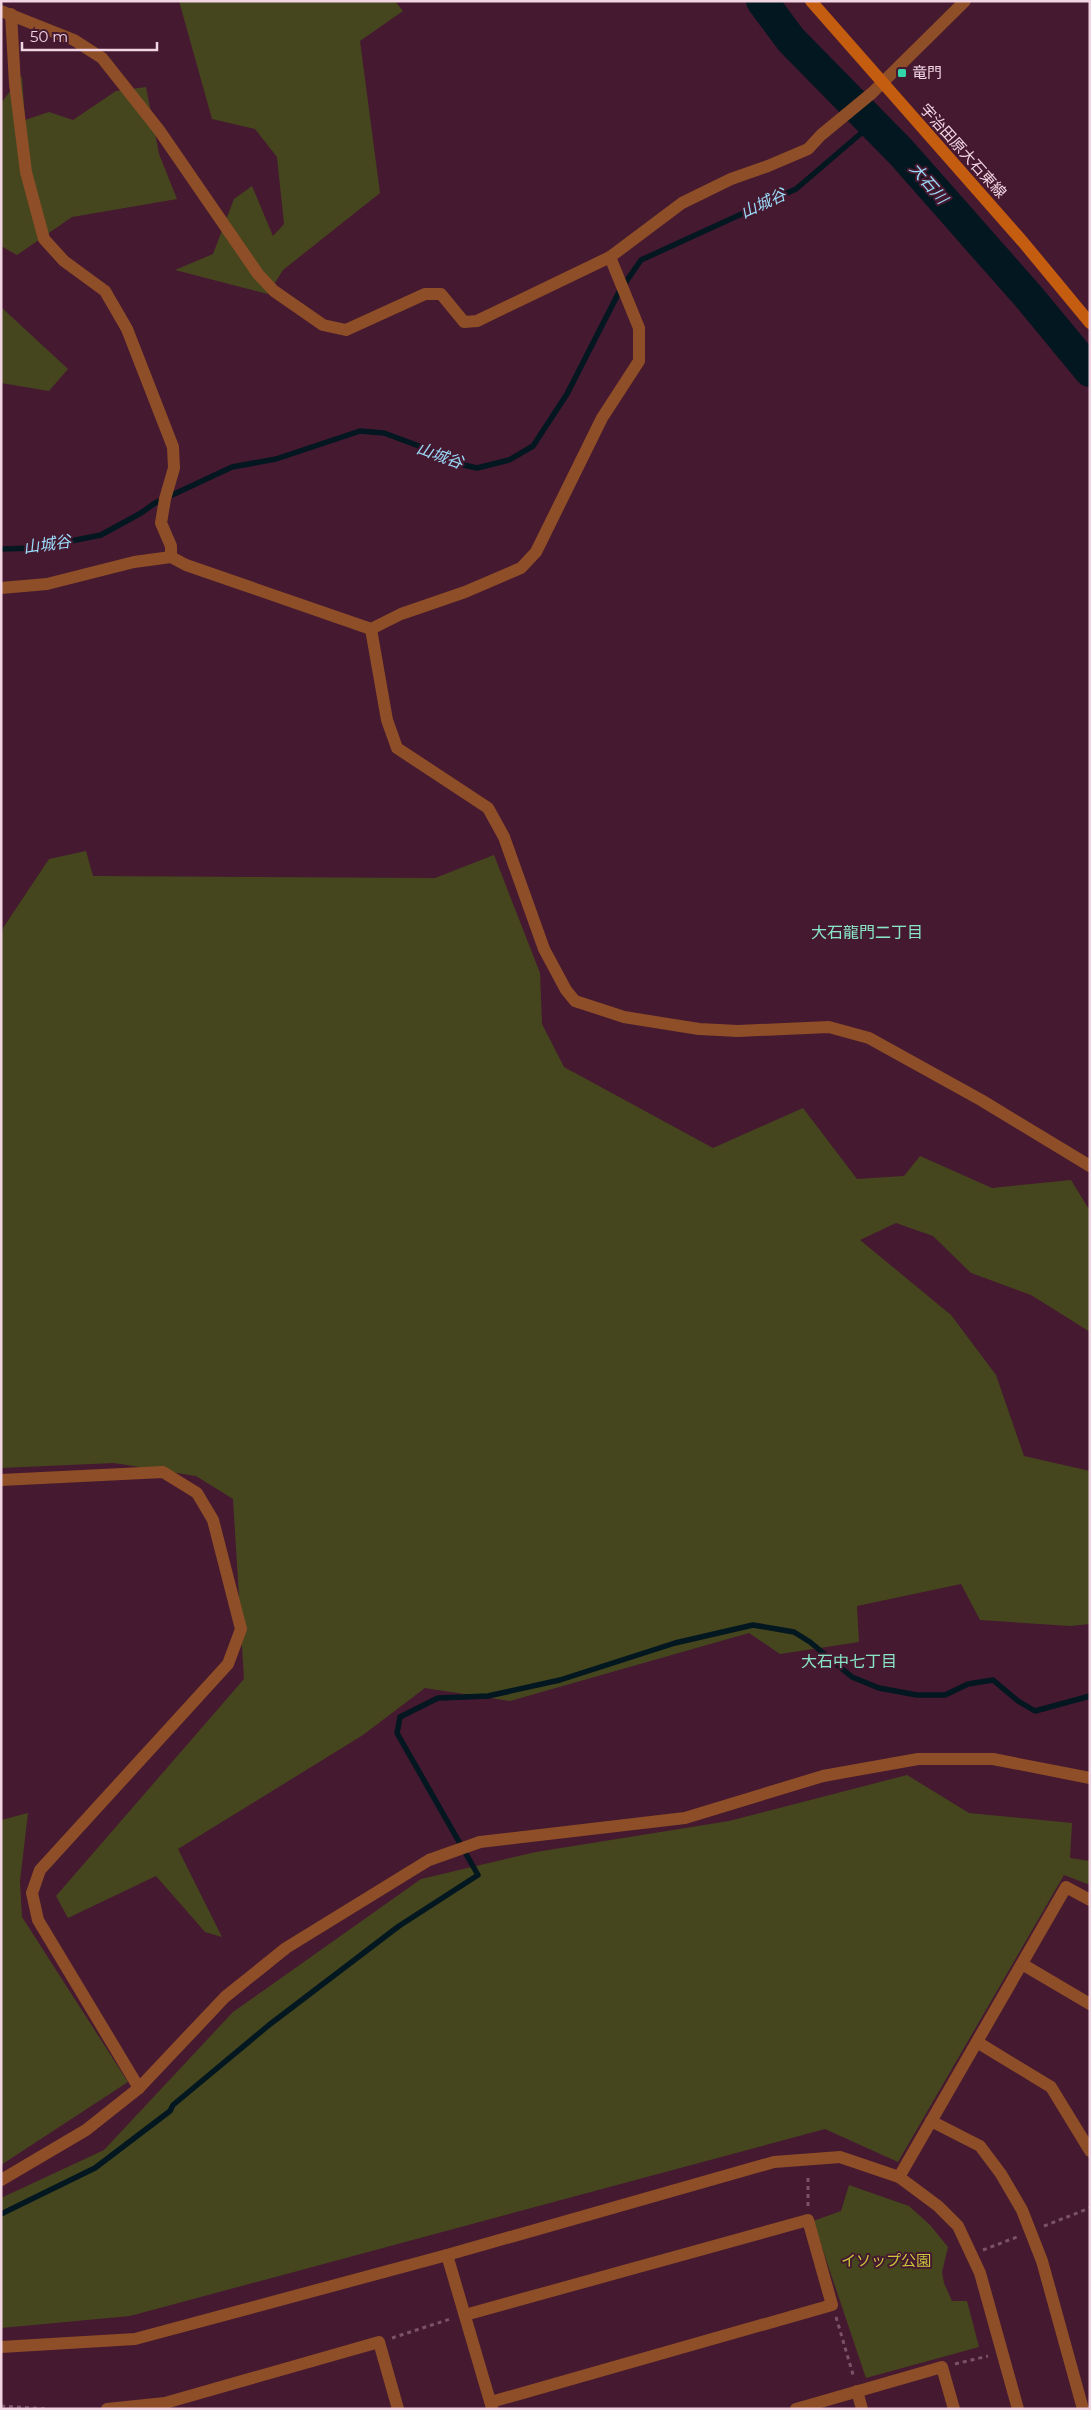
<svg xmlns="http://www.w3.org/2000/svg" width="1091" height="2410" viewBox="0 0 1091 2410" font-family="Montserrat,'Noto Sans JP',sans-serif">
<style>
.green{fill:#46461e}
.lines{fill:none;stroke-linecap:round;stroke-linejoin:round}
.stream{stroke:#031720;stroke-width:5.5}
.river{stroke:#031720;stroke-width:32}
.path{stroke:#7a5367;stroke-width:3;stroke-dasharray:4 4;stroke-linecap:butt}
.minor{stroke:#8e4e27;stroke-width:12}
.tertiary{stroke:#8e4e27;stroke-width:12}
.secondary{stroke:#c45d10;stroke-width:12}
.poi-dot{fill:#32d4a9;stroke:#451930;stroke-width:2}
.labels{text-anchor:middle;stroke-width:4;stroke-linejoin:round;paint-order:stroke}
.poi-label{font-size:15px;fill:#f2d5e2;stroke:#451930;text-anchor:start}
.street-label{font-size:15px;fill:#f2d5e2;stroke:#451930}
.park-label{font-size:15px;fill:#c7c73b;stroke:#451930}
.water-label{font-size:16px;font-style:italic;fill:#9bdbfa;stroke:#451930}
.neighbourhood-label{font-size:16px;fill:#89e5c5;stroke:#451930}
</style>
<rect width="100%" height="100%" fill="#451930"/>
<g class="green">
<path d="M179,1H395L403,11L360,41L380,193L283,270L268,294L175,270L213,254L234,199L252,186L273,236L284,224L277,157L255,129L212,119Z"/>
<path d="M22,76L25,120L49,112L73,120L116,91L146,87L159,154L177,199L72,217L17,255L1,246V103Z"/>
<path d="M1,307L68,369L49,391L1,383Z"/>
<path d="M86,851L93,876L435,878L494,855L540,973L542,1024L564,1067L713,1148L803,1108L857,1179L904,1176L920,1156L992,1188L1071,1180L1090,1211V1332L1031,1295L971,1273L933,1236L896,1223L860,1240L951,1315L996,1375L1024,1456L1090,1471V1624L1070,1626L980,1620L961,1584L857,1606L859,1642L780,1654L749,1633L510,1701L425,1688L363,1735L178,1849L222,1937L205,1932L156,1876L68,1918L56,1896L244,1679L233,1499L196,1476L114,1463L1,1468V938L3,928L49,859Z"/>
<path d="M907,1775L969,1813L1072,1823L1070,1858L1090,1861V1885L1064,1875L898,2162L825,2129L130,2316L1,2328V2198L104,2150L233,2012L421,1879L536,1852L729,1821Z"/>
<path d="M28,1813L20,1881L22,1917L128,2082L1,2165V1820Z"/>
<path d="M849,2185L909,2206L930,2225L948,2247L942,2272L944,2283L952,2301H967L979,2347L866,2378L813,2221L841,2211Z"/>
</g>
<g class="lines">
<g class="stream">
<path d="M1,549L36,548L101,535L141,513L155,503L232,467L276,459L360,431L384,433L427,449L459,464L477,468L509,460L533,446L567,394L619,292L641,260L796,189L873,123"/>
<path d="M1,2214L95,2168L170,2111L173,2105L269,2025L399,1926L478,1875L397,1733L400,1717L438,1698L488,1696L560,1680L675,1643L753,1625L794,1632L810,1642L852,1677L879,1688L917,1695H945L968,1684L993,1680L1018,1701L1035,1711L1090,1696"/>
</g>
<path class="river" d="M762,1L791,40L901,152L1028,296L1090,371"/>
<g class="path">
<path d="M808,2206V2174"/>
<path d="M1044,2226L1090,2208"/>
<path d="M983,2250L1017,2237"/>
<path d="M836,2317L854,2378"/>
<path d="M392,2338L450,2319"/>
<path d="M955,2364L988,2356"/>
<path d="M1,2406L49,2409"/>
</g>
<g class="minor">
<path d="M1,11L74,40L102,58L159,130L258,274L274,291L323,325L346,330L425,294H441L464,322L477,321L610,257L682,203L731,179L768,166L808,149L821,135L872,93L965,1"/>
<path d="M11,14L15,84L26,172L44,239L64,261L105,291L127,329L173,447L174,468L165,499L161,523L171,546V557"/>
<path d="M1,588L47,584L134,562L171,557L186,565L371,629L401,614L465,592L521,568L536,552L602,418L639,361V328L610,257"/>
<path d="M371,629L387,720L397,748L488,808L504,837L544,949L566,990L575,1001L624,1017L699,1029L738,1031L829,1027L869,1038L981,1100L1090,1166"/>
<path d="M1022,1964L1090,2004"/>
<path d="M977,2042L1051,2087L1090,2151"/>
<path d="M931,2121L980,2146L1001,2174L1022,2210L1042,2261L1083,2409"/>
<path d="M899,2177L1066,1887L1090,1900"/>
<path d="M447,2255L492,2408"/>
<path d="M465,2315L808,2220L832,2305L491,2402"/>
<path d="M857,2391L862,2409"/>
<path d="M107,2409L165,2403L379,2342L398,2409"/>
<path d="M796,2409L942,2367L954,2409"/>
</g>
<g class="tertiary">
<path d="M1,1480L163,1472L197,1493L213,1520L241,1629L228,1664L40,1870L32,1893L38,1920L139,2088"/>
<path d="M1,2180L86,2130L139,2088L225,1997L286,1948L429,1860L480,1842L685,1818L823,1776L918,1759H993L1090,1778"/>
<path d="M1,2347L135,2339L447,2255L774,2162L840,2157L899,2177L938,2206L958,2226L980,2273L1018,2409"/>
</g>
<path class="secondary" d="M811,1L1023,242L1090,323"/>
</g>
<rect class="poi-dot" x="897" y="68" width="10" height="10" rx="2.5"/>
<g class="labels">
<g class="poi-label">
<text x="912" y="78">竜門</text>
</g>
<g class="street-label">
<text transform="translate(963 151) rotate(48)" y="5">宇治田原大石東線</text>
</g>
<g class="park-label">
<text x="886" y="2266">イソップ公園</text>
</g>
<g class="water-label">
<text transform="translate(929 183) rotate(49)" y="6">大石川</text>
<text transform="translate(763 203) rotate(-25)" y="6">山城谷</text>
<text transform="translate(440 455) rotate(20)" y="6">山城谷</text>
<text transform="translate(47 544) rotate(-8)" y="6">山城谷</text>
</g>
<g class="neighbourhood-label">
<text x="867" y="938">大石龍門二丁目</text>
<text x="849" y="1667">大石中七丁目</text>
</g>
</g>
<rect width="1091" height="2410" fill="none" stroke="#f2d5e2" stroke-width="5"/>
<path d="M22 42v8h135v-8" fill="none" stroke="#f2d5e2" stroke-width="2.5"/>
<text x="30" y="42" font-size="15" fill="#f2d5e2" stroke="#451930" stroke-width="4" paint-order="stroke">50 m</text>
</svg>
